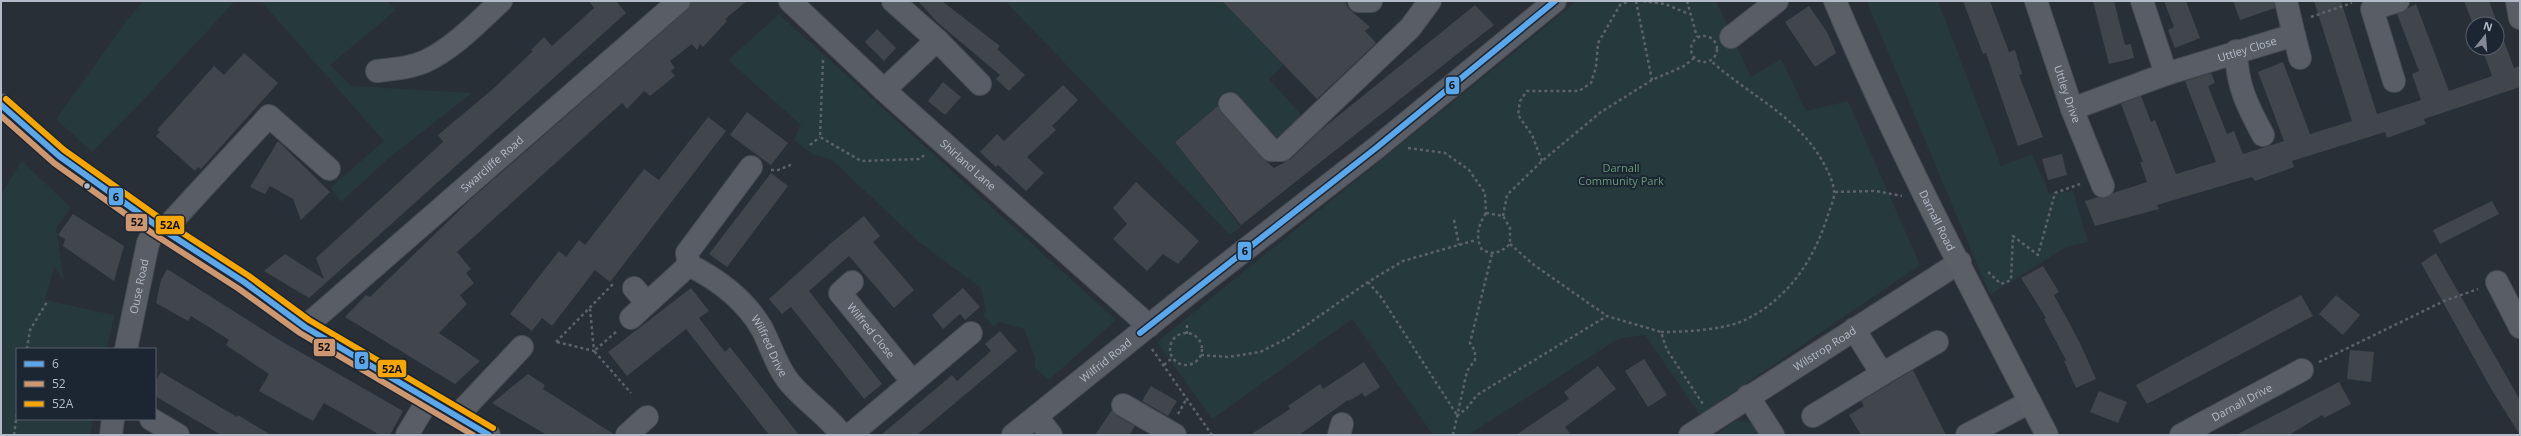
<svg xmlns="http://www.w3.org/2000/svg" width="2521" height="436" viewBox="0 0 2521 436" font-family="'Open Sans',sans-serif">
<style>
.green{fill:#26393d}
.building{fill:#41464d}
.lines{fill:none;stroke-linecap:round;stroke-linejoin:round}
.minor-casing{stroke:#474b52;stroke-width:24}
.major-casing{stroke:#474b54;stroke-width:24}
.path{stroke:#5c6269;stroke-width:2.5;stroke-dasharray:3 3;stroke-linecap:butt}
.minor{stroke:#595d65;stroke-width:22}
.major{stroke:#5b6067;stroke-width:22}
.bus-1-casing{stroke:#1c2532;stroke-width:9}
.bus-2-casing{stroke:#1c2532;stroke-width:9}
.bus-3-casing{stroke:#1c2532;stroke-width:9}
.bus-1{stroke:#5aa8eb;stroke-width:6}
.bus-2{stroke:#cd976f;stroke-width:6}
.bus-3{stroke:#f7a600;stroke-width:6}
.bus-dot{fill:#b3bbc9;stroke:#1c2532;stroke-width:1.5}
.labels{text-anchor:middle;stroke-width:4;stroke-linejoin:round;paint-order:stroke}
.street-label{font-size:11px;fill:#b3bbc9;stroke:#1c2532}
.park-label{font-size:11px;fill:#6a9a76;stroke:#1c2532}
.line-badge{stroke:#1c2532;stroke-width:1.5}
.pale-badge-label{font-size:11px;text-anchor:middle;font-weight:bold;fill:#111}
</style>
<rect width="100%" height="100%" fill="#292f37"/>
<g class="green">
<path d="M144,1H235L145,98L92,152L56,119L127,20Z"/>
<path d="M261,1H387L396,10L330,65L351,86L472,93L390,157L341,202L330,188L384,141Z"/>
<path d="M1005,1H1222L1284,65L1269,79L1305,119L1278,141L1234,94L1175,141L1241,227L1230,235Z"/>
<path d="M1577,1H1716L1751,77L1781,59L1806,111L1848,101L1920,265L1700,415L1645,335L1618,339L1468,435H1433L1352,319L1212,419L1157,342Z"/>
<path d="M1938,1L2001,166L2032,154L2049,193L2073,191L2088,242L2066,247L1990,295L1867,2Z"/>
<path d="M779,14L1116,320L1049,380L1035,368V357L1024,329L999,322L994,327L983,315L986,310L981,288L919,242L832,160L812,154L794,140L801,125L728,60Z"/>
<path d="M22,161L71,208L56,228L64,281L54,267L45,300L114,315L107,349H17V419H93L90,435H1V194Z"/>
<path d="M1737,420L1751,423L1760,435H1715Z"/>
</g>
<g class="building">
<path d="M589,1H616L626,13L309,298L264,271L285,254L324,279L316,258L443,142L438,135L494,88L533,51L531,50L544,37L552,46L594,8Z"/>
<path d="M691,1H747L725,19L727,21L703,47L700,44L697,50L692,44L670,61L675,68L671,71L675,76L650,96L644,91L627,109L622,103L457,252L471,269L466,273L474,283L460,295L467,304L439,333L480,361L455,384L345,317L366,295L370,297L471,199L687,10Z"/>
<path d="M918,1H942L1000,46L997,49L1025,75L1009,91L996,79L1000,75L937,22Z"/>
<path d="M1222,1H1345L1348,8L1370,27L1365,31L1376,43L1317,99Z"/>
<path d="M1963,1H1990L2009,52L2015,50L2022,74L2019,75L2043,137L2018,146L1986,53L1983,54Z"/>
<path d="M2093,1H2114L2125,45L2131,44L2134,58L2109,64Z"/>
<path d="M2164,1H2186L2200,38L2175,48L2168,30L2174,27Z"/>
<path d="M2233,1H2274L2275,8L2240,20Z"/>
<path d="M2314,1H2341L2377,114L2421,100L2412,74L2419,71L2397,14L2416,4L2449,91L2492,76L2482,48H2497V24H2473L2464,1H2489L2514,68L2520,66V87L2424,119L2426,124L2387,138L2385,132L2292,161L2294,167L2255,181L2252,177L2157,205L2159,209L2095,226L2085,201L2098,197L2107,198L2113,193L2147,182L2140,162H2143L2121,104L2141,96L2151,122L2155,120L2176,174L2216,162L2185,81L2211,73L2215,83L2208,86L2227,134L2234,131L2243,154L2284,141L2258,72L2283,62L2310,134L2352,121Z"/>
<path d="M1475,5L1494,25L1241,225L1175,142L1218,106L1221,112L1262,158L1274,168L1291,159L1322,129Z"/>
<path d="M1809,6L1827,32L1836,53L1815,67L1785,22Z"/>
<path d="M877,29L896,48L884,61L865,42Z"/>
<path d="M244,53L278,83L201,169L198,167L195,171L156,136L160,132L157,130L214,66L224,75Z"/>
<path d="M943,82L961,97L945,115L928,101Z"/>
<path d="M1063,85L1078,100L1052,126L1056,130L1027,157L1044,173L1026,191L998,165L996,167L980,152L997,134L1004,141Z"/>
<path d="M747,112L788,143L771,165L730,135Z"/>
<path d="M708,117L726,131L610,282L595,270L552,326L542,318L532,331L510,314L559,251L566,257L579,240L585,245L644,169L659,180Z"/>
<path d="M278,141L330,192L301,220L293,199L270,186L265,194L250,187Z"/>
<path d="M2062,154L2067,175L2048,180L2042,159Z"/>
<path d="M771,173L788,186L727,267L709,254Z"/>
<path d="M1136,182L1199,241L1178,264L1163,254L1147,271L1113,239L1127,224L1113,208Z"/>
<path d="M2492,201L2499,214L2440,244L2433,230Z"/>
<path d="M73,214L124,246L114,281L63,246L65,239L58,235Z"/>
<path d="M864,216L880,236L873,242L914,290L894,308L849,256L809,291L882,384L864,399L791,307L782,314L769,299L830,244Z"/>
<path d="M2436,253L2520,400V435L2493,392L2421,263Z"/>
<path d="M2043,266L2059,292L2054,295L2079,341L2096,379L2076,388L2064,361L2066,360L2044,319L2046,318L2021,278Z"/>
<path d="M167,269L281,341L403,411L390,435H380L324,403L313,421L259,391L269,374L226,345L229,340L212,329L191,316L188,321L156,303L161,280Z"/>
<path d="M691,288L709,311L699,318L725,352L730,347L799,435H769L686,329L627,376L608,352Z"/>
<path d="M963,288L980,307L965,320L960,314L943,329L932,315Z"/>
<path d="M2301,295L2313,316L2147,404L2136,385Z"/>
<path d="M2336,295L2360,315L2343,335L2319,314Z"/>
<path d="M1000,331L1017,351L917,435H881L952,375L957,381L991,351L985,344Z"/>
<path d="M2350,350L2374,352L2371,382L2347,379Z"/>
<path d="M1644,359L1667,395L1648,407L1625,371Z"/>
<path d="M1364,362L1380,387L1365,397L1362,393L1349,401L1348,400L1299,435H1250L1290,409L1288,406L1320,384L1323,389Z"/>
<path d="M1598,366L1616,389L1565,427L1571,435H1516L1569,399L1564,392Z"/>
<path d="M1913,370L1946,435H1861L1849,415L1864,406L1861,401Z"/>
<path d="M161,372L237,417L238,415L271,435H221L155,396V382Z"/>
<path d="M528,374L545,385L543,389L615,435H547L492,403Z"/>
<path d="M2339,382L2351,404L2324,418L2322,415L2289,435H2236Z"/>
<path d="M1151,386L1177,401L1168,416L1142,401Z"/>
<path d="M2099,391L2127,402L2118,423L2090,412Z"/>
<path d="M1112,410L1117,416L1135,426L1129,435H1095Z"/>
</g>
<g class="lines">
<g class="minor-casing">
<g id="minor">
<path id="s1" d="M790,1L884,90L1149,326"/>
<path d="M893,1L937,40L980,84"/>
<path d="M1359,1H1371"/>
<path id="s2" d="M2036,1L2072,109L2103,186"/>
<path d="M2142,1L2166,74"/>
<path d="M2517,1L2520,18"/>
<path d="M2294,35L2300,58"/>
<path d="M1731,37L1777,1"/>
<path d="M2236,51C2237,86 2247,105 2263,135"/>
<path d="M377,71C394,69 411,68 426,61C455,47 478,22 501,1"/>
<path d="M2394,81L2372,9L2398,1"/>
<path d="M884,90L937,40"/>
<path d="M1230,104L1271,150H1282L1410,28L1430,1"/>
<path id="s3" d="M2072,109L2166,74L2294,35L2286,1"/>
<path d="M164,230L269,116L329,169"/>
<path id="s4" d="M689,265C719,280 745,299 762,329C771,346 777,368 790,383C806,402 827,415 842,435"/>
<path id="s5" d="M852,282L840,293L912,381"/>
<path d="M2497,282L2520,327"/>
<path d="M634,288L647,303"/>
<path d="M631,318L689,265L687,253L751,167"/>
<path id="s6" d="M305,327L679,1"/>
<path id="s7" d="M126,349L148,243L157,226"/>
<path d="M1882,374L1937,342"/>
<path d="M1748,396L1773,435"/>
<path d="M1123,405L1175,435"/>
<path d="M457,416L522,347"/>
<path d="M1813,416L1882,374L1854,329"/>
<path d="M1037,417L1051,435"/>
<path d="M151,419L178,435"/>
<path d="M111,435L113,419"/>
<path d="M407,435L428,400"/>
<path d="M627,435L647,417"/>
<path d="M850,435L971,333"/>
<path id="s8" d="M1013,435L1187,295L1376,148L1555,1"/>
<path d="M1339,435L1342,424"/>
<path id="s9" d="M1690,435L1960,262"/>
<path d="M1967,435L2030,402"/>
<path id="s10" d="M2181,435L2302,370"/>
</g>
</g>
<g class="major-casing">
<g id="major">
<path id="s11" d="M1835,1C1898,150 1973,292 2047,435"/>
<path d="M1,105L59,156L157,226L244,282L305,327L489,435"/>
</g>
</g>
<g class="path">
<path d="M1636,1L1652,80"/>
<path d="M1643,1L1665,4L1689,14"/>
<path d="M1687,1L1697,37"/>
<path d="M2311,17L2352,3"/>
<circle cx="1704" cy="49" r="13"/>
<path d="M823,60L820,137L861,161L919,159L926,154"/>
<path d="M810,145L820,137"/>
<path d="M1408,148L1445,153L1469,170L1485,193L1486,213"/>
<path d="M1542,161L1532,135L1518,115L1520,101L1527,91H1579L1591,83L1596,67L1598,43L1620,5L1629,1"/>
<path d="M771,170H778L793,164"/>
<path d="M1835,192L1876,191L1902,196"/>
<path d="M1486,213L1503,216L1510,228V244C1500,253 1494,255 1482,250C1475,236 1478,226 1486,213Z"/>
<path d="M1503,216L1507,195L1542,161L1601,112L1652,80L1684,66L1694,58"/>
<path d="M1454,220L1459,245"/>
<path d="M1510,244L1534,265L1607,316"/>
<path d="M1988,272L2001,284L2011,280L2013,236L2038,255L2055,193L2080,184"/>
<path d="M1368,282L1381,297L1457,415"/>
<path d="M616,332L594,351L631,393"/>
<path d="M1661,332C1684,332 1726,330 1747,319C1790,297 1814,259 1828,215C1830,208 1835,198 1834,192C1834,184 1829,173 1825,166C1800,117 1750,96 1711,61"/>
<circle cx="1186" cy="349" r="16"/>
<path d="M1187,334V322"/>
<path d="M556,342L613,284"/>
<path d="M557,342L594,351L590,309"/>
<path d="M27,349L30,330L47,302"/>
<path d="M1152,349L1212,435"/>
<path d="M1201,355L1228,357L1260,352L1288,338L1368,282L1403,261L1476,240"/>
<path d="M2319,362L2444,301L2478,289"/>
<path d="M1164,365L1172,358"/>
<path d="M1178,414L1187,398"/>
<path d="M1457,416L1467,408L1477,395L1607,316L1661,332L1667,350L1703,404"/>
<path d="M14,435L17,413"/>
<path d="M1453,435L1467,371L1475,360V351L1470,343L1492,254"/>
</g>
<use href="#minor" class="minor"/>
<use href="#major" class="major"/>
<g class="bus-1-casing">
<g id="bus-1">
<path d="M1,105L59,156L157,226L244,282L305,327L489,435"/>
<path d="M1140,333L1376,148L1555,1"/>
</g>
</g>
<g class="bus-2-casing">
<path id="bus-2" d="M1,116L54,163L152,233L239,289L300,333L473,435"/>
</g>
<g class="bus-3-casing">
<path id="bus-3" d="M6,99L64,150L161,219L249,276L309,320L493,428"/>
</g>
<use href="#bus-1" class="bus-1"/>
<use href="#bus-2" class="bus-2"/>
<use href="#bus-3" class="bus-3"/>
</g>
<circle class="bus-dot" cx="87" cy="186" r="3.5"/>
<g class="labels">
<g class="street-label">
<text dy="4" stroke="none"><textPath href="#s3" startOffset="185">Uttley Close</textPath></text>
<text dy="4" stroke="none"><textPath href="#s2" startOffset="98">Uttley Drive</textPath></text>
<text dy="4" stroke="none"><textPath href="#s6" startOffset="248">Swarcliffe Road</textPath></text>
<text dy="4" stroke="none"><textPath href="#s1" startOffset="242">Shirland Lane</textPath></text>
<text dy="4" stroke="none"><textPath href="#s11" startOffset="242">Darnall Road</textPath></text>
<text dy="4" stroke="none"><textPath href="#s7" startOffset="64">Ouse Road</textPath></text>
<text dy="4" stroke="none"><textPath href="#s5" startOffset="65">Wilfred Close</textPath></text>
<text dy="4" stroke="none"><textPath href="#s4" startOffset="117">Wilfred Drive</textPath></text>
<text dy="4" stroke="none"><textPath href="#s9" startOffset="160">Wilstrop Road</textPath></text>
<text dy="4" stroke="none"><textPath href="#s8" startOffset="119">Wilfrid Road</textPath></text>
<text dy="4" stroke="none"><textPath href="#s10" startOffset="69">Darnall Drive</textPath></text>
</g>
<g class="park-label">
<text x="1621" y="172">Darnall<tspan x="1621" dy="13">Community Park</tspan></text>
</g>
</g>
<g class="line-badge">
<rect x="1445" y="76" width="15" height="19" rx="4" fill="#5aa8eb"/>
<rect x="108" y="187" width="16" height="19" rx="4" fill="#5aa8eb"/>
<rect x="125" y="213" width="23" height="19" rx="4" fill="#cd976f"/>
<rect x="155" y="215" width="30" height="20" rx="4" fill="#f7a600"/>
<rect x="1237" y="241" width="15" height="20" rx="4" fill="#5aa8eb"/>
<rect x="313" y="338" width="23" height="19" rx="4" fill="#cd976f"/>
<rect x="354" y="351" width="15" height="19" rx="4" fill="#5aa8eb"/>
<rect x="377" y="359" width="30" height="19" rx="4" fill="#f7a600"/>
</g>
<g class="pale-badge-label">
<text x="1452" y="89">6</text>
<text x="116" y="201">6</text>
<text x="137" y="226">52</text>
<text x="170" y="229">52A</text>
<text x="1245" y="255">6</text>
<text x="324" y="351">52</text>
<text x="362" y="364">6</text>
<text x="392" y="373">52A</text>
</g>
<rect width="2521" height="436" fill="none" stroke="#b3bbc9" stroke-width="4"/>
<rect x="16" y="348" width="140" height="72" fill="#1c2532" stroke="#58616e"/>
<rect x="24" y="361" width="20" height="6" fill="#5aa8eb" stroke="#58616e"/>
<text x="52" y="368" font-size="12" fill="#b3bbc9">6</text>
<rect x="24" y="381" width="20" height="6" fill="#cd976f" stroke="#58616e"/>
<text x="52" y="388" font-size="12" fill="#b3bbc9">52</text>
<rect x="24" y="401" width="20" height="6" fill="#f7a600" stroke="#58616e"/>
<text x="52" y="408" font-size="12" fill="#b3bbc9">52A</text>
<g transform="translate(2485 36) rotate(17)"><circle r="19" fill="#1c2532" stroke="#58616e"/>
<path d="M0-3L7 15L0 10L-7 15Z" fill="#838a96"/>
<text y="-6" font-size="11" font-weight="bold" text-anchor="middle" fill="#b3bbc9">N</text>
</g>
</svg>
